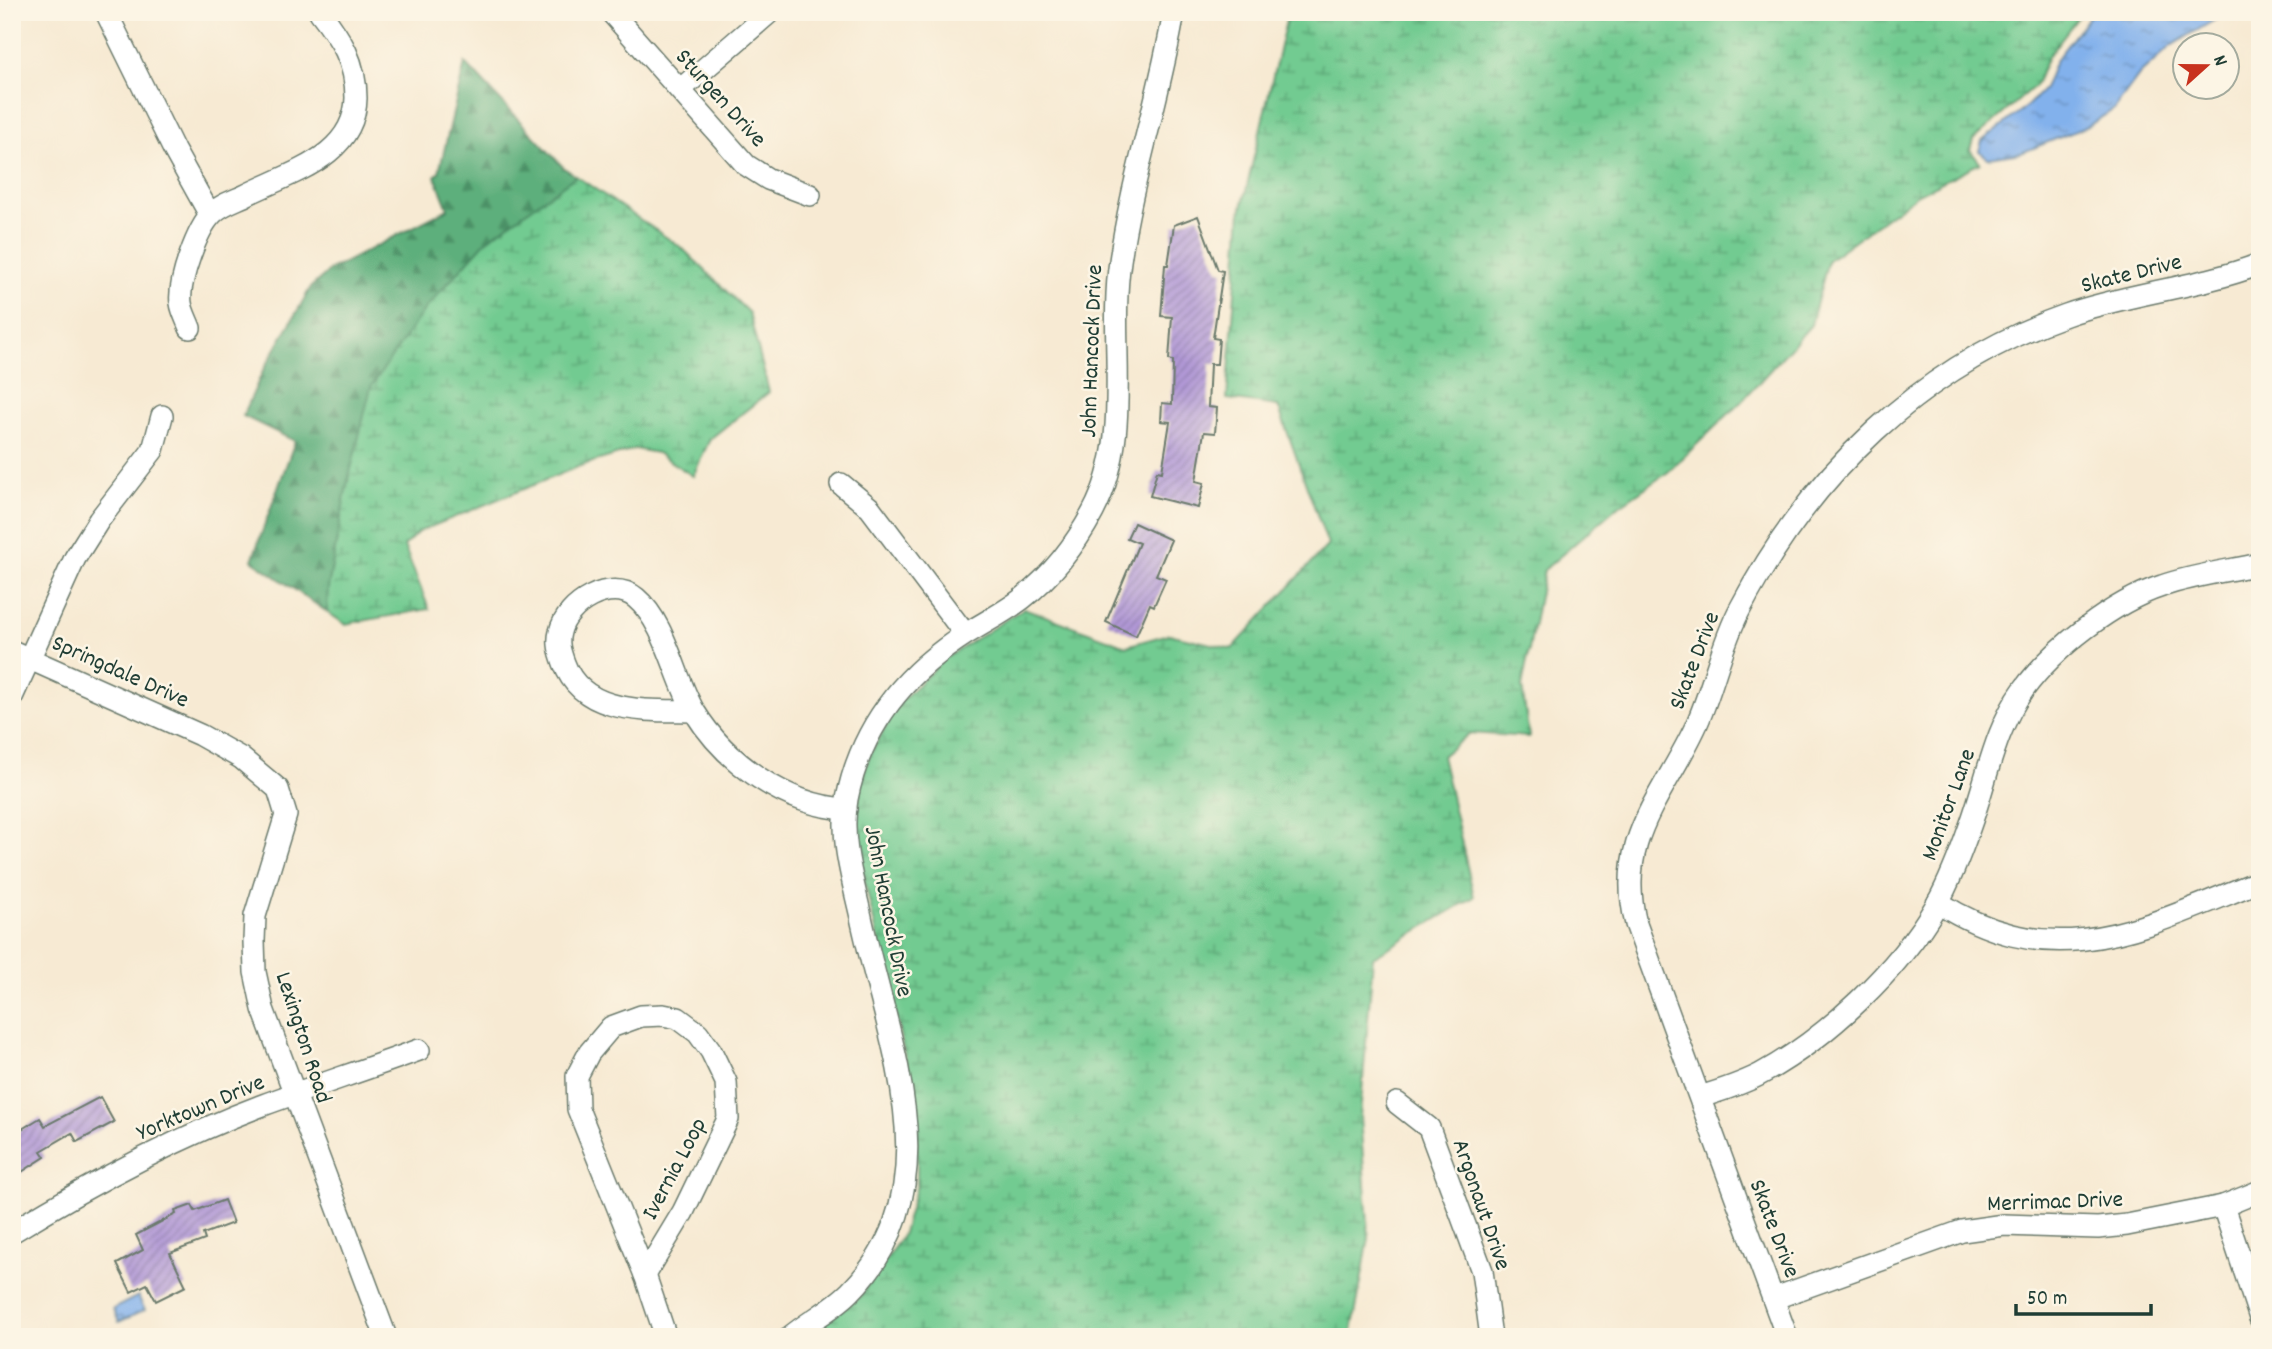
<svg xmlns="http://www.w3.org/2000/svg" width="2272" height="1349" viewBox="0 0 2272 1349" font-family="Dekko,sans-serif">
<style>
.forest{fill:url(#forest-firs);stroke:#3e7658;stroke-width:2}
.wetland{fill:url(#wetland-marsh);stroke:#488462;stroke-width:2}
.water{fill:url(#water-ripples);stroke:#507790;stroke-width:2}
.building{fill:url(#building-hatch)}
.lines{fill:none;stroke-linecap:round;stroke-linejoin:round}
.street-casing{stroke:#6b7a6c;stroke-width:24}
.street{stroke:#fff;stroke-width:21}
.labels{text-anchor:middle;stroke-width:5;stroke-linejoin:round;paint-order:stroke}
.street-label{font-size:24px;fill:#1f3d34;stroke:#fcf5e5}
</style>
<defs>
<pattern id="forest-firs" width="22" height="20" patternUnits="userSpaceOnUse" patternTransform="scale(1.75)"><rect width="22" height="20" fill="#5daf7b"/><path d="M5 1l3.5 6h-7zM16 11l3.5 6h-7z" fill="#4c9066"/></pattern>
<pattern id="wetland-marsh" width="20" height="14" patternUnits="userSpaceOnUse" patternTransform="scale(1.75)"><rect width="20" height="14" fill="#72cb91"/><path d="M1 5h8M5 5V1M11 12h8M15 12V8" fill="none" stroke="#5da677"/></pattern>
<pattern id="water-ripples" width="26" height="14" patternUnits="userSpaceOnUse" patternTransform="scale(1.75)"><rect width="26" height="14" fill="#82b1ec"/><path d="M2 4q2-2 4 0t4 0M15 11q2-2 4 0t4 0" fill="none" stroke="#6a91c0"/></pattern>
<pattern id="building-hatch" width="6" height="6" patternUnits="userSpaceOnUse" patternTransform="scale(1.75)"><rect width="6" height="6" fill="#b198d6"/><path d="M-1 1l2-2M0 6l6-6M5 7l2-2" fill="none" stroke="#8f7dae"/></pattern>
</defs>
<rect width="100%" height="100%" fill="#fcf5e5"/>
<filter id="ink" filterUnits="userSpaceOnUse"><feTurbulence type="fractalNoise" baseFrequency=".0143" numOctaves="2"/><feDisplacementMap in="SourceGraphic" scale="14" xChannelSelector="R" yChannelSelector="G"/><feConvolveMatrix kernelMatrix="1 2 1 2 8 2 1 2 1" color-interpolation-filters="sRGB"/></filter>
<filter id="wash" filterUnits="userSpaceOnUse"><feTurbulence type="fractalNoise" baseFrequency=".00686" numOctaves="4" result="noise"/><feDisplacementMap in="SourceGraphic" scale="28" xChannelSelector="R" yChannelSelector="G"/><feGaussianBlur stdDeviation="1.57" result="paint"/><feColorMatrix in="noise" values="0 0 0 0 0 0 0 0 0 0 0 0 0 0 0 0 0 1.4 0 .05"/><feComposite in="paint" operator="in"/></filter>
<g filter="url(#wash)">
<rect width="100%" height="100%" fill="#f7ead3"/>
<path class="forest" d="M465,63L564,168L576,176L487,240L424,310L347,485L328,588L327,612L252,560L295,441L243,416L263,371L311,287L330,270L448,209L435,176L439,172Z"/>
<g class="wetland">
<path d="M1288,12H2082L2048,56L2036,85L1973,140L1970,150L1980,163L1918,194L1828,260L1811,325L1741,402L1668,472L1616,508L1544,570L1522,687L1529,737L1470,733L1442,756L1474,897L1373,957L1360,1117L1369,1238L1351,1337H805L859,1297L902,1236L917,1185V1122L909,1074L855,839L861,782L870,754L900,702L943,660L1024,608L1126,646L1169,634L1232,649L1328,545L1278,406L1227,399L1241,212Z"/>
<path d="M576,176L682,248L749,313L769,392L710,439L693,476L657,453L635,449L580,466L418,532L404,546L429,609L345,624L327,612L328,588L347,485L371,387L424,310L487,240Z"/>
</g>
<g class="water">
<path d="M2093,12H2228L2171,46L2140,74L2114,109L2088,126L2021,153L1988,158L1979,151L1982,141L2026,107L2044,89L2055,61Z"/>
<path d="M138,1296L145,1310L119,1322L113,1309Z"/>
</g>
<g id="blocks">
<g class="building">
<path d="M1198,216L1218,270L1223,271L1213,338L1219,339L1217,364H1210L1208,407L1217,408L1215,433L1204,432L1196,481L1204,483L1198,508L1150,496L1157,471L1162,472L1170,422L1161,421L1162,403L1172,404L1173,361L1169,360L1172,317L1161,316L1165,265H1168L1174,225Z"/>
<path d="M1134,523L1171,540L1156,575L1166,579L1154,606L1150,604L1136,636L1106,622L1139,543L1127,538Z"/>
<path d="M100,1097L114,1122L77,1142L72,1133L41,1151L45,1157L20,1173L12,1159V1135L40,1118L45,1126Z"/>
<path d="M224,1200L233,1223L203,1234L205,1240L170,1253L186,1286L156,1301L147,1284L131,1292L117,1264L143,1250L136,1235L176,1214L175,1211L192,1205L195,1211Z"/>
</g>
</g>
</g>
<g filter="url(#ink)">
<use href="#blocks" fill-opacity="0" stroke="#6b7a6c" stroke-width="2"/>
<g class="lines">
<g class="street-casing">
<g id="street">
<path d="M106,12L174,150L210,215"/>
<path d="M611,12L746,165L768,179L810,195"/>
<path d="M681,89L770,12"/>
<path d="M190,328C187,320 182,311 181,303C178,282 197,229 212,214C220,205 233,201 244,196C289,173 355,157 356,98C356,62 341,39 320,12"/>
<path d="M841,484L870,508L965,634"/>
<path d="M12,651L200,735L241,758L278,789L286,815L255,916L254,941L255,972L263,1009L386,1337"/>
<path d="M12,697L75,558L99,520L153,450L162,416"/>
<path d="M694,711C649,710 583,716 564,663C560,652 557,643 560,632C566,604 611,577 636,598C666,623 675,679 694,711C726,763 785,805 846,809"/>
<path d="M1938,902C2056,978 2145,926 2260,881"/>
<path d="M663,1015L678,1018L698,1033L711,1051L726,1082L728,1119L683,1212L645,1275L578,1109L577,1076L589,1053L611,1027L641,1016Z"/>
<path d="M1700,1097C1720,1091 1741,1084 1759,1075C1826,1039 1899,970 1937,904C1950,881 1961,852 1970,826C1987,780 1994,730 2024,689C2054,648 2113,602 2162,586C2193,575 2227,571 2260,564"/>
<path d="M1397,1103L1429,1128L1482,1271L1491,1337"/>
<path d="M2223,1206L2260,1318"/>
<path d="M12,1232C92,1183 175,1138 263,1105C315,1086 367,1069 419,1050"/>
<path d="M645,1275L666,1337"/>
<path d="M1775,1298L1962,1231L2004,1225L2098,1228L2127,1225L2223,1206L2260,1191"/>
<path d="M790,1337C809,1321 832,1310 850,1292C955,1186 887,1041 861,917C852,877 840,839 847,799C861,727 905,673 966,634C985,622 1005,612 1023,598C1052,575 1076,544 1093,512C1134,435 1108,343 1120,261C1132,177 1160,96 1174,12"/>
<path d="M1787,1337L1636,924C1615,840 1662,798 1695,728C1713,690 1720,647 1740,609C1810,475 1921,366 2066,315C2129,293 2197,288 2260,264"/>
</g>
</g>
<use href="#street" class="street"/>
</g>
</g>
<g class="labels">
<g class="street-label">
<text transform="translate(722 97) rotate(48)" y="8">Sturgen Drive</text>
<text transform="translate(2131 272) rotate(-14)" y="8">Skate Drive</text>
<text transform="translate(1090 351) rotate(-88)" y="8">John Hancock Drive</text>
<text transform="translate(1693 660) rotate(-69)" y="8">Skate Drive</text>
<text transform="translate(121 670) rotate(24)" y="8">Springdale Drive</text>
<text transform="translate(1947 804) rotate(-70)" y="8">Monitor Lane</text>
<text transform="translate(890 911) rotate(79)" y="8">John Hancock Drive</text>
<text transform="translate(305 1037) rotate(72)" y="8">Lexington Road</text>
<text transform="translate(200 1106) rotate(-23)" y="8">Yorktown Drive</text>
<text transform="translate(673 1168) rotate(-62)" y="8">Ivernia Loop</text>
<text transform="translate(2055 1200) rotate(-2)" y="8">Merrimac Drive</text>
<text transform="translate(1483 1204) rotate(71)" y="8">Argonaut Drive</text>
<text transform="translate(1776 1228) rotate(69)" y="8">Skate Drive</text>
</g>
</g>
<rect width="2272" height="1349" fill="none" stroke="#fcf5e5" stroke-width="42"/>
<g transform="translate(2206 66) rotate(69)"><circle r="33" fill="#fcf5e5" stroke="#a4ab9e" stroke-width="2"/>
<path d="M0-5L12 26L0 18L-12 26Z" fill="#c8321e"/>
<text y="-10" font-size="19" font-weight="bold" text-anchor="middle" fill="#1f3d34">N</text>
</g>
<path d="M2016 1304v10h135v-10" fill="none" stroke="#1f3d34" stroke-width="3.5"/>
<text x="2027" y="1304" font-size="21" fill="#1f3d34" stroke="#fcf5e5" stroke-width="5" paint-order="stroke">50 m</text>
</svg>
